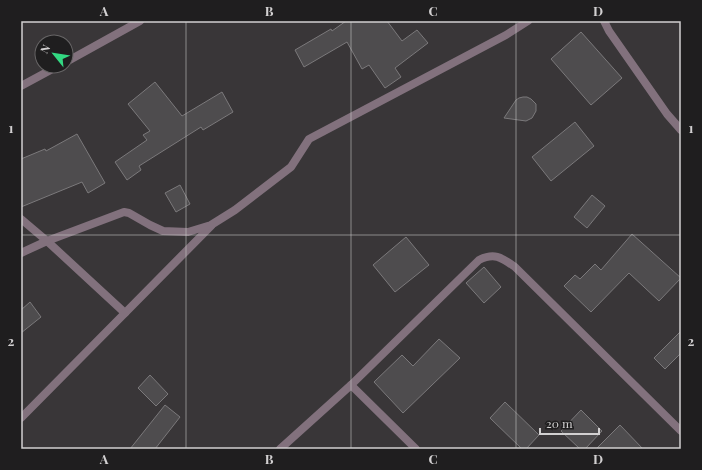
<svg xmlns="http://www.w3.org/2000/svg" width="702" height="470" viewBox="0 0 702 470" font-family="'Playfair Display',serif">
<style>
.building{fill:#4e4c4e;stroke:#7b797b}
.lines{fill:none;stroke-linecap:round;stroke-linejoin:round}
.minor{stroke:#82717d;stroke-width:8}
.grid{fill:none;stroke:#d2d0d1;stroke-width:1;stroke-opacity:0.55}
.neatline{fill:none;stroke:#d2d0d1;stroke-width:1.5}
.grid-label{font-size:13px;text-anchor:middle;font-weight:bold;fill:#d2d0d1}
</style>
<rect width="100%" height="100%" fill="#393638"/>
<g class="building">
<path d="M346,21H387L402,41L417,30L428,43L395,68L401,77L385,88L369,65L362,69L347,42L304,67L295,50L331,29L332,31Z"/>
<path d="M581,32L622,78L591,105L551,59Z"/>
<path d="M155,82L182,116L222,92L233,112L203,130L201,127L139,166L141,170L127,180L115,162L147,140L143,135L150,131L128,104Z"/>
<path d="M523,97H527L531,99L536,104V111L532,118L526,121L504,118L516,100L519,98Z"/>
<path d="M575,122L594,146L551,181L532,157Z"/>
<path d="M77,134L105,183L88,193L82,182L21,207V159L45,149L46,151Z"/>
<path d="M180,185L190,204L176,212L165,193Z"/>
<path d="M592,195L605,206L587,228L574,217Z"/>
<path d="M632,234L681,278L659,301L629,273L591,312L564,286L575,275L580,279L595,264L601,270Z"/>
<path d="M406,237L429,265L395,292L373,265Z"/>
<path d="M484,267L501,287L484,303L466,283Z"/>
<path d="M30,302L41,317L21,333V310Z"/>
<path d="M681,331V353L665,369L654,358Z"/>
<path d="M439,339L460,358L403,413L374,382L402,355L413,366Z"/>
<path d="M150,375L168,394L156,406L138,388Z"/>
<path d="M505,402L539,435L526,449H522L490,418Z"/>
<path d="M165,405L180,417L155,449H130Z"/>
<path d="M581,410L602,431L585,449H580L561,431Z"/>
<path d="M620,425L643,449H596Z"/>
</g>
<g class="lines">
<g class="minor">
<path d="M604,21L609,31L667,114L681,130"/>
<path d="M66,62L140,21"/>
<path d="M21,86L58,66"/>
<path d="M21,219L47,241L125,313L211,226"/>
<path d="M21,253L47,241L124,212L129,213L150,225L163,231L188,232L211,225L235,210L291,167L309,139L506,35L528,21"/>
<path d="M351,385L416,449"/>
<path d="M21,418L125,313"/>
<path d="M280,449L351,385L479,260C495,252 502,258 515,267L681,431"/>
</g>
</g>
<path class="grid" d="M186,21V449M351,21V449M516,21V449M21,235H681"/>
<rect width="702" height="470" fill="none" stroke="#1f1e1f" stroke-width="44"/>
<g transform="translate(54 54) rotate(300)"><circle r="19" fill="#1f1e1f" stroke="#676566"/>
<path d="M0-3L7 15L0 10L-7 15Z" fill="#33d882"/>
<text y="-6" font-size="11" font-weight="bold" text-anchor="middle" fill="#d2d0d1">N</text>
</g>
<path d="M540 428v6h59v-6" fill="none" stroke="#d2d0d1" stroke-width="2"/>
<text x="546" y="428" font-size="12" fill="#d2d0d1" stroke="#1f1e1f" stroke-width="3" paint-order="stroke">20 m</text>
<rect x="22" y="22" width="658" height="426" class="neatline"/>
<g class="grid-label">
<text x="104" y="16">A</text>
<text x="269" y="16">B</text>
<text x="433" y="16">C</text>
<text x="598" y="16">D</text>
<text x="11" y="133">1</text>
<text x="691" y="133">1</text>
<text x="11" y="346">2</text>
<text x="691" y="346">2</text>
<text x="104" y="464">A</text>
<text x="269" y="464">B</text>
<text x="433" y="464">C</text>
<text x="598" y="464">D</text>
</g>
</svg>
